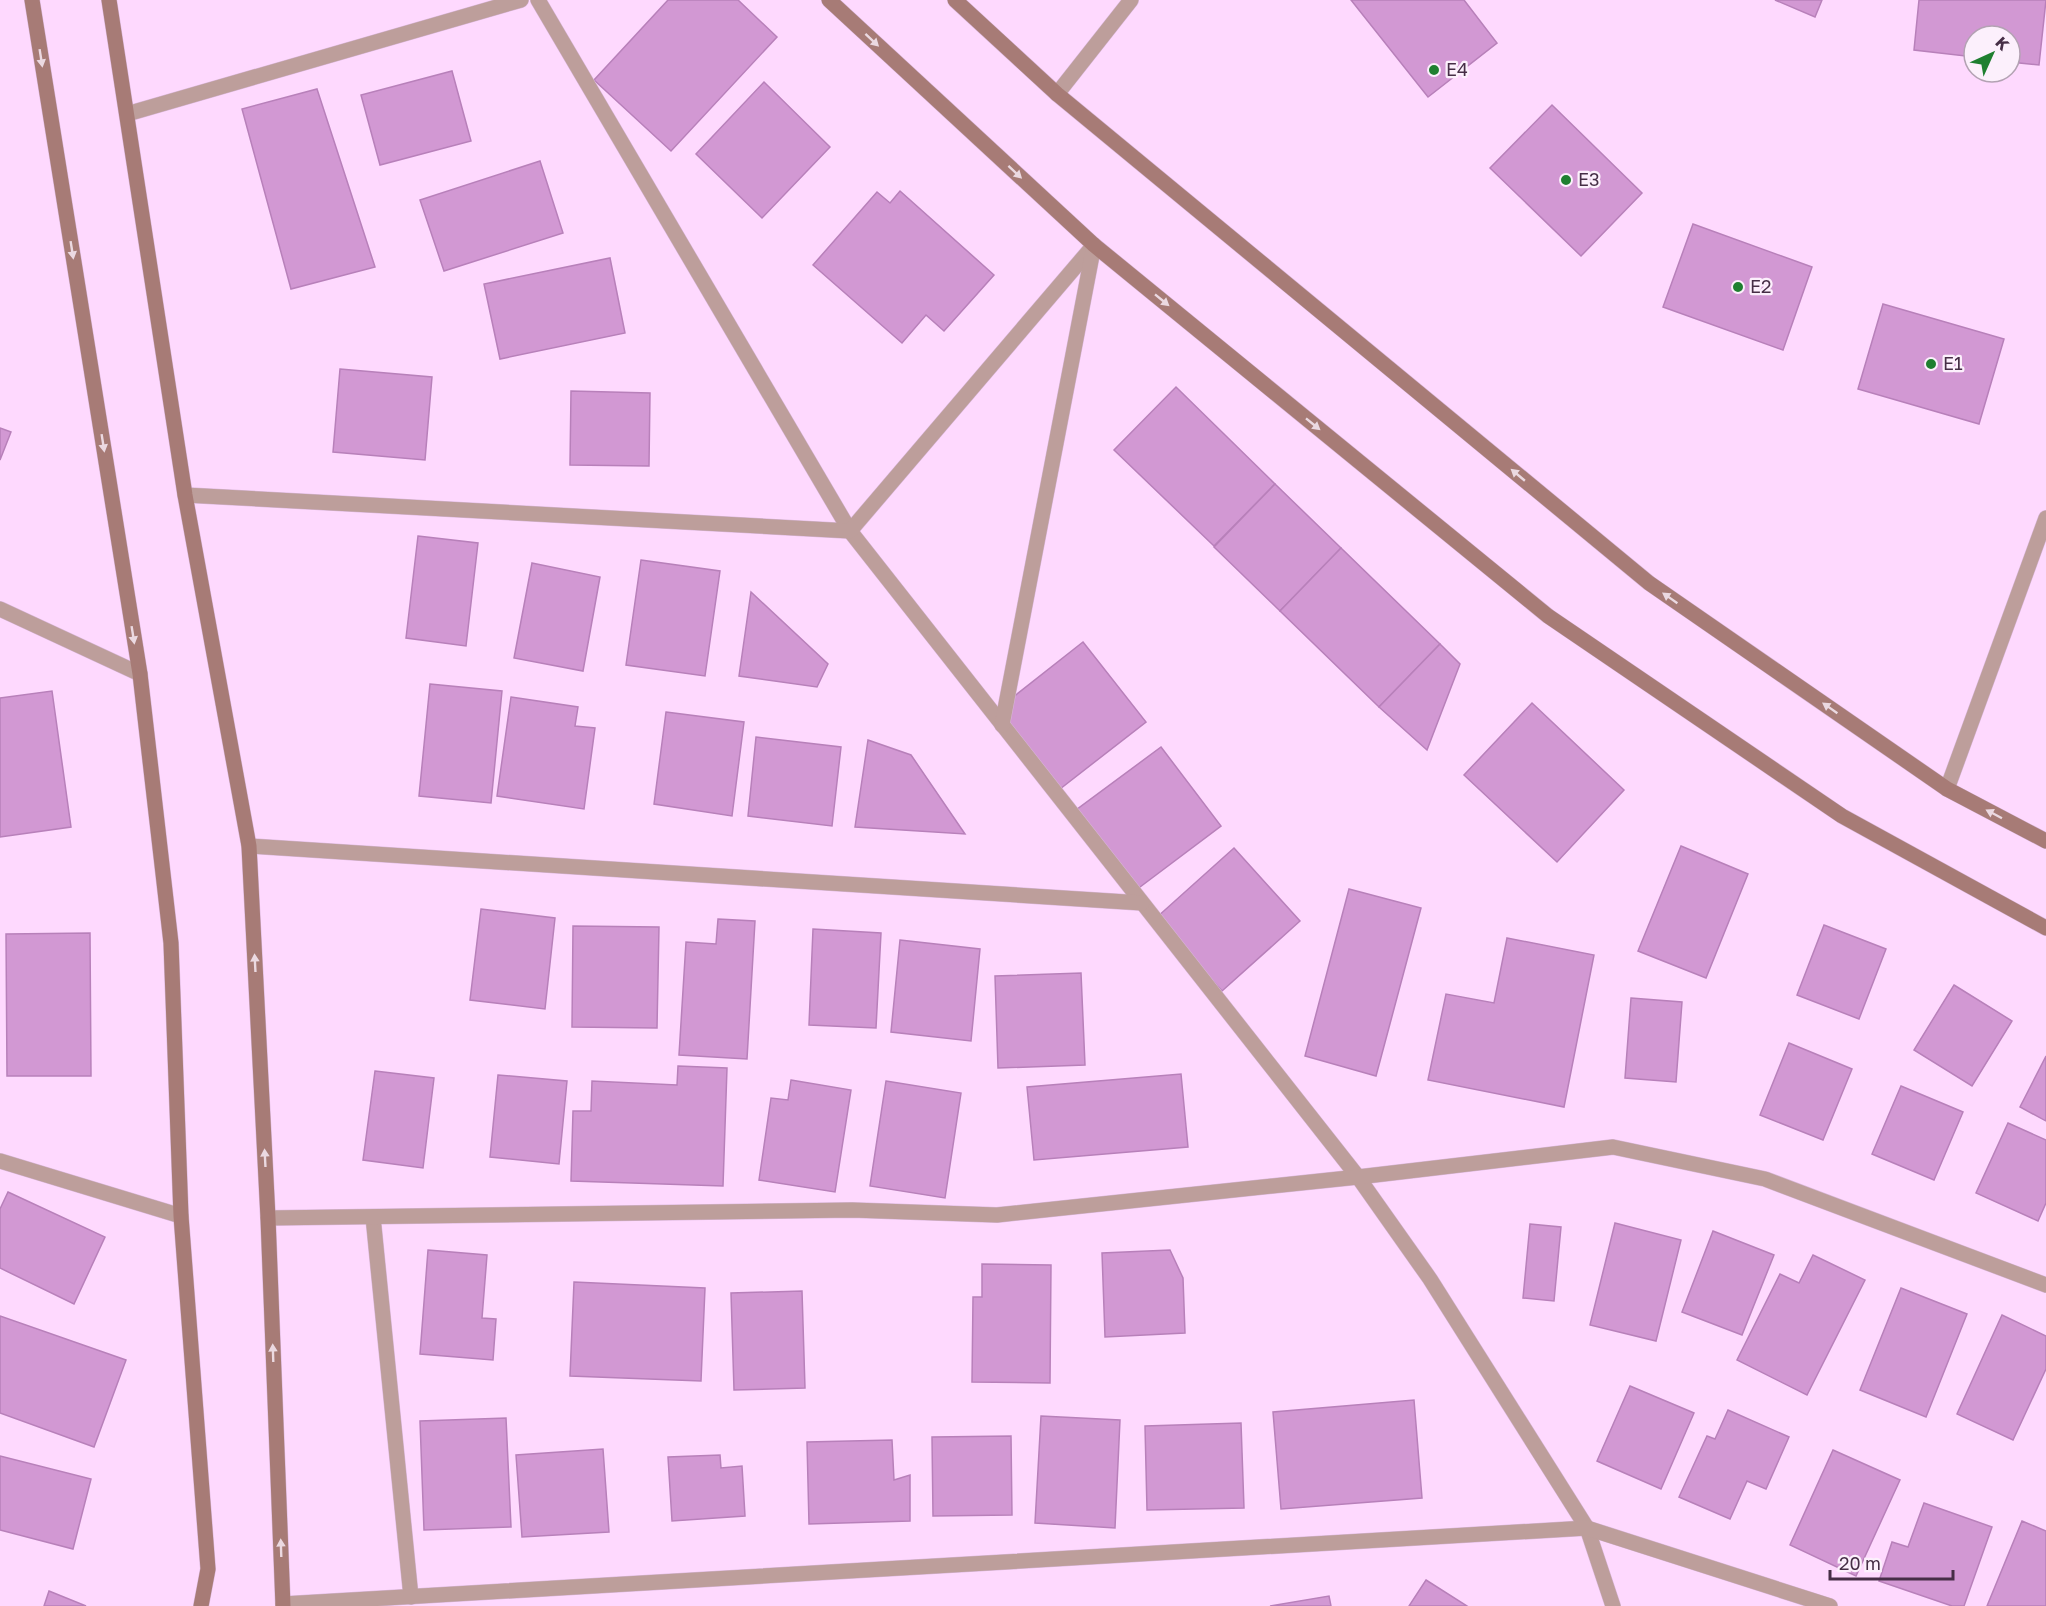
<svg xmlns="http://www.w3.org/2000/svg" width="2046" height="1606" viewBox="0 0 2046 1606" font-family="'Golos Text',sans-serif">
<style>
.building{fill:#d298d3;stroke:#b880ba;stroke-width:1.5}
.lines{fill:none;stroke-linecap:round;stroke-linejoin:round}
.minor-casing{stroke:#d9b7d9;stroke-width:16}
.secondary-casing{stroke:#d9b7d9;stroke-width:16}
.minor{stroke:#bd9e9b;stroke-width:15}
.secondary{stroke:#a77b76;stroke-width:15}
.oneway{fill:#ebd9e1}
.poi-dot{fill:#1f7f30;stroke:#fcf0fc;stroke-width:2}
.labels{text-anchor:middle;stroke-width:4.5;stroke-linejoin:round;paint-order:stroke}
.poi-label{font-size:18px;fill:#462e46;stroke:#fcf0fc;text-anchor:start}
</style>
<rect width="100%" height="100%" fill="#fed9fe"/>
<g class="building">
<path d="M668,0H738L777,37L671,151L594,80Z"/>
<path d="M1351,0H1464L1497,43L1428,97Z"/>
<path d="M1775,0H1822L1815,17Z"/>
<path d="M1919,0H2046L2039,65L2010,62V36H1974V57L1914,50Z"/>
<path d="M452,71L471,141L380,165L361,95Z"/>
<path d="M764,82L830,147L762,218L696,154Z"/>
<path d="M317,89L375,267L291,289L242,109Z"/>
<path d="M1552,105L1642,193L1581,256L1490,168Z"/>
<path d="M540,161L563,233L444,271L420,200Z"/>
<path d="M900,191L994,275L944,331L926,315L902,343L813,265L877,192L890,203Z"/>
<path d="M1693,224L1812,267L1783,350L1663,307Z"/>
<path d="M610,258L625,333L500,359L484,284Z"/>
<path d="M1883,304L2004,339L1979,424L1858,389Z"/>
<path d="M340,369L432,377L425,460L333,452Z"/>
<path d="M1176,387L1275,484L1214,546L1114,450Z"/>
<path d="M571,391L650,393L649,466L570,465Z"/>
<path d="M0,428L11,432L0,460Z"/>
<path d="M1275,484L1341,548L1280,611L1214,547Z"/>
<path d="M418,536L478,543L466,646L406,638Z"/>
<path d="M1341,548L1440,644L1379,707L1280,611Z"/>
<path d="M641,560L720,571L705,676L626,665Z"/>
<path d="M532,563L600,577L583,671L514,658Z"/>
<path d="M751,592L828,664L817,687L739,676Z"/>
<path d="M1083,642L1146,722L1060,789L998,709Z"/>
<path d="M1440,644L1460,664L1427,750L1379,707Z"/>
<path d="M430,684L502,691L491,803L419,796Z"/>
<path d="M52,691L71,827L0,837V698Z"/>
<path d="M511,697L578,707L575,726L595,728L584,809L497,796Z"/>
<path d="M1532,703L1624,790L1557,862L1464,775Z"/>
<path d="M666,712L744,722L732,816L654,804Z"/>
<path d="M756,737L841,747L832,826L748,816Z"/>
<path d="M868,740L911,755L965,834L855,827Z"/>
<path d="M1161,747L1221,826L1136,890L1076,810Z"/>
<path d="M1681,846L1748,874L1706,978L1638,951Z"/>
<path d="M1234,848L1300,921L1222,991L1156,918Z"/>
<path d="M1349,889L1421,908L1376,1076L1305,1056Z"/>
<path d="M481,909L555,918L545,1009L470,1000Z"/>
<path d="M718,919L755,921L747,1059L679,1055L686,942L716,944Z"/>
<path d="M1824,925L1886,949L1859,1019L1797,995Z"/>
<path d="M573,926L659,927L657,1028L572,1027Z"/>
<path d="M813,929L881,933L876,1028L809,1025Z"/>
<path d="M90,933L91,1076H7L6,934Z"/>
<path d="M1507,938L1594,955L1564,1107L1428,1080L1446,994L1494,1003Z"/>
<path d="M900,940L980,949L971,1041L891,1032Z"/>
<path d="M1081,973L1085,1065L998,1068L995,976Z"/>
<path d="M1954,985L2012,1021L1972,1086L1914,1050Z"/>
<path d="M1631,998L1682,1002L1676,1082L1625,1078Z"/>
<path d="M1789,1043L1852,1069L1823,1140L1760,1115Z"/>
<path d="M2046,1056V1121L2020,1107Z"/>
<path d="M678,1066L727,1068L723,1186L571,1181L573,1111H591L592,1081L677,1085Z"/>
<path d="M375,1071L434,1078L423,1168L363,1160Z"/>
<path d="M1181,1074L1188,1147L1034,1160L1027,1087Z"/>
<path d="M498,1075L567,1081L559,1164L490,1157Z"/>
<path d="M791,1080L851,1090L835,1192L759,1180L771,1098L788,1100Z"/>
<path d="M886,1081L961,1093L945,1198L870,1186Z"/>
<path d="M1901,1086L1963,1112L1934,1180L1872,1154Z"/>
<path d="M2008,1123L2046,1140V1203L2038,1221L1976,1193Z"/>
<path d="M8,1192L105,1237L74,1304L0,1268V1209Z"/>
<path d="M1615,1223L1681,1240L1656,1341L1590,1325Z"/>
<path d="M1530,1224L1561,1227L1554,1301L1523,1298Z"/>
<path d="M1713,1231L1774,1255L1742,1335L1682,1312Z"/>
<path d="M428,1250L487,1255L482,1318L496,1319L493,1360L420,1354Z"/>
<path d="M1170,1250L1183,1278L1185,1333L1105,1337L1102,1253Z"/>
<path d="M1813,1255L1865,1280L1807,1395L1737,1360L1780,1274L1799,1283Z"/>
<path d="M982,1264L1051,1265L1050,1383L972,1382L973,1297H982Z"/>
<path d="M574,1282L705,1288L701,1381L570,1376Z"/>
<path d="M1901,1288L1967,1314L1926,1417L1860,1390Z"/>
<path d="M802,1291L805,1388L734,1390L731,1293Z"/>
<path d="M2002,1315L2046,1336V1369L2013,1440L1957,1414Z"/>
<path d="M0,1316L126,1360L94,1447L0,1413Z"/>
<path d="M1630,1386L1694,1413L1661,1489L1597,1461Z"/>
<path d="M1414,1400L1422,1498L1281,1509L1273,1412Z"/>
<path d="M1728,1410L1789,1437L1766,1489L1747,1481L1730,1519L1679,1497L1707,1436L1715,1439Z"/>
<path d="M1041,1416L1120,1420L1115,1528L1035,1523Z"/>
<path d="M506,1418L511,1527L424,1530L420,1421Z"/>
<path d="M1241,1423L1244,1508L1147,1510L1145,1426Z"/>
<path d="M1011,1436L1012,1515L933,1516L932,1437Z"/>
<path d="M892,1440L894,1480L910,1475V1521L809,1524L807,1442Z"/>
<path d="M603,1449L609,1532L522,1537L516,1455Z"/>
<path d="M1833,1450L1900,1480L1856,1576L1790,1545Z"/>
<path d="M720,1455L721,1468L742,1466L745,1516L672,1521L668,1457Z"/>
<path d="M0,1456L91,1479L73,1549L0,1530Z"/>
<path d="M1924,1503L1992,1527L1964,1606H1952L1879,1581L1892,1542L1908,1547Z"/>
<path d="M2022,1521L2046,1531V1606H1987Z"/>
<path d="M1426,1580L1467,1606H1409Z"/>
<path d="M49,1591L86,1606H44Z"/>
<path d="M1329,1596L1331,1606H1270Z"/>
</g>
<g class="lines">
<g class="minor-casing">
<g id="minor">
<path d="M538,0L850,531L1358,1177L1430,1279L1587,1528L1613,1606"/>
<path d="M1057,94L1131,0"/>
<path d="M127,114L521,0"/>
<path d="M185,495L850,531L1094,245"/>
<path d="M0,609L140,674"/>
<path d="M1002,725L1094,245"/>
<path d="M1947,789L2046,518"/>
<path d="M249,846L1142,903"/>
<path d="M0,1161L181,1216"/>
<path d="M373,1217L411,1597"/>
<path d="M268,1218L852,1210L997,1215L1358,1177L1613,1147L1765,1179L2046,1285"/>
<path d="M283,1604L1587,1528L1830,1606"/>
</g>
</g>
<g class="secondary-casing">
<g id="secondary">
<path d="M32,0L140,674L171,943L181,1216L208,1569L201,1606"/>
<path d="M109,0L185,495L249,846L268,1218L283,1606"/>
<path d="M829,0L1094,245L1548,616L1842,816L2046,928"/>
<path d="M955,0L1057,94L1649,583L1947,789L2046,841"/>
</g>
</g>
<use href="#minor" class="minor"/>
<use href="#secondary" class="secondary"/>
</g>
<defs><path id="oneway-solid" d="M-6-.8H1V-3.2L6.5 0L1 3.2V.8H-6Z" transform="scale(1.5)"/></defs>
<g class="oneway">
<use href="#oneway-solid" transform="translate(872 40) rotate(43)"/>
<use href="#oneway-solid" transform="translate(41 58) rotate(81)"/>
<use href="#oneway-solid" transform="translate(1015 172) rotate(43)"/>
<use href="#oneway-solid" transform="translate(72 250) rotate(81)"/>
<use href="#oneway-solid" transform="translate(1162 300) rotate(39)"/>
<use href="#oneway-solid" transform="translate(1313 424) rotate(39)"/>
<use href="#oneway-solid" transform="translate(103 443) rotate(81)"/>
<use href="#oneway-solid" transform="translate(1518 475) rotate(-140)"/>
<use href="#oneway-solid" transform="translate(1670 598) rotate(-145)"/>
<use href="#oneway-solid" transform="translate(133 635) rotate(81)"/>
<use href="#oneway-solid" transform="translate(1830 708) rotate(-145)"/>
<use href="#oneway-solid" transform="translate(1994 814) rotate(-152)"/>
<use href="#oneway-solid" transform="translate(255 963) rotate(-93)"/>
<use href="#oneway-solid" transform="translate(265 1158) rotate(-93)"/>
<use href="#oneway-solid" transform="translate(273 1353) rotate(-92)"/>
<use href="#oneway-solid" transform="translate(281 1548) rotate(-92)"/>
</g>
<g class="poi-dot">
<circle cx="1434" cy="70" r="6"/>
<circle cx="1566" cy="180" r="6"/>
<circle cx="1738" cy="287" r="6"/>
<circle cx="1931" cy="364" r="6"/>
</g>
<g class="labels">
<g class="poi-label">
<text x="1446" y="76">E4</text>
<text x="1578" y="186">E3</text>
<text x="1750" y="293">E2</text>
<text x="1943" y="370">E1</text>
</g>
</g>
<g transform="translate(1992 54) rotate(45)"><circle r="28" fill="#fcf0fc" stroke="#b3a2b3" stroke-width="1.5"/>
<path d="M0-4.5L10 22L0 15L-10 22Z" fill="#1f7f30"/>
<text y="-9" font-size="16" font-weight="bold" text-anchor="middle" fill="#462e46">K</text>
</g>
<path d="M1830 1570v9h123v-9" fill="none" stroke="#462e46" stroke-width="3"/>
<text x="1839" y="1570" font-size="18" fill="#462e46" stroke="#fcf0fc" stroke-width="4.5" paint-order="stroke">20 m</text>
</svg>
